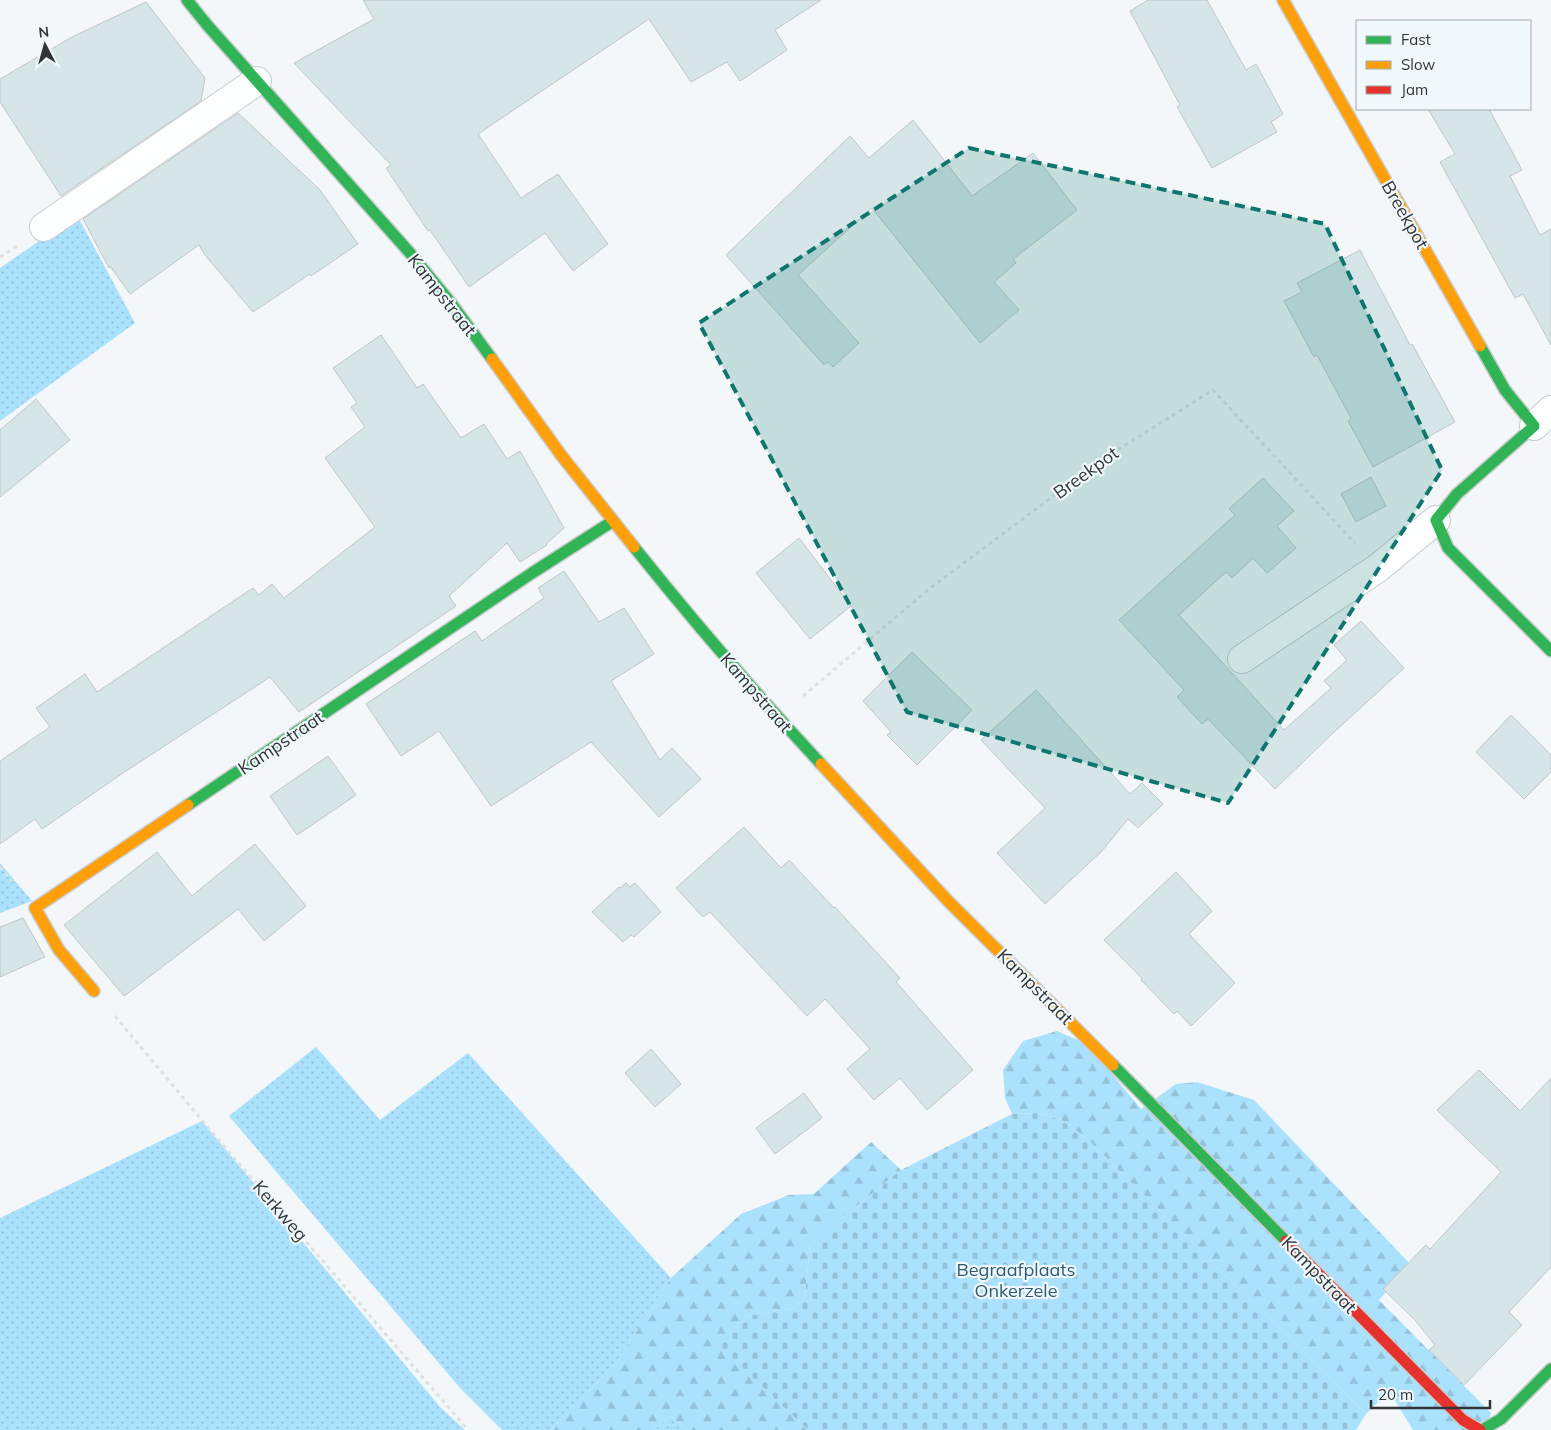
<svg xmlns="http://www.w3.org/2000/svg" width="1551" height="1430" viewBox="0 0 1551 1430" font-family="Mulish,sans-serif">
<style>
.grass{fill:url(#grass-dots)}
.forest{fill:url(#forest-firs)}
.cemetery{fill:url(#cemetery-stones)}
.building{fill:#d5e5e8;stroke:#c2c6c7}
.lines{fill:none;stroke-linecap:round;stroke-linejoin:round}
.street-casing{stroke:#c9ccce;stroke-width:30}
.fast-casing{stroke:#c9ccce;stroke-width:14}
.slow-casing{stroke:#c9ccce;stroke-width:14}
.jam-casing{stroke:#c9ccce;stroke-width:14}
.path{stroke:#dfe0e0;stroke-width:3;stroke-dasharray:4 4;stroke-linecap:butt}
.street{stroke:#fdfefe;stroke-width:28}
.fast{stroke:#30b455;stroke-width:11}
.slow{stroke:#ff9f0a;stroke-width:11}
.jam{stroke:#e5322d;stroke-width:11}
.marked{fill:#0f766e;fill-opacity:0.2;stroke:#0f766e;stroke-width:4;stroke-dasharray:10 6;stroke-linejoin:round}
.labels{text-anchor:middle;stroke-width:4.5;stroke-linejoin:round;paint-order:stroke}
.street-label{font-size:18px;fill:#323537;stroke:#f0f8fc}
.park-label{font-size:18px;fill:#2c5b71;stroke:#f0f8fc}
</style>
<defs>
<pattern id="grass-dots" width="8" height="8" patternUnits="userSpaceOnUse" patternTransform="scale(1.25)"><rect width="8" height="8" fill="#aae1fc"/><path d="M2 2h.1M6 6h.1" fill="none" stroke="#93c2d9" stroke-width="1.8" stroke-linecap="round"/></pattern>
<pattern id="forest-firs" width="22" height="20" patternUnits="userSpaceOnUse" patternTransform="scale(1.25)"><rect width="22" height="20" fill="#aae1fc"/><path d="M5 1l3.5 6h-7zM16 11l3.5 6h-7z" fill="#93c2d9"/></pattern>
<pattern id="cemetery-stones" width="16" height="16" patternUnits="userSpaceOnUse" patternTransform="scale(1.25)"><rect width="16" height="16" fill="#aae1fc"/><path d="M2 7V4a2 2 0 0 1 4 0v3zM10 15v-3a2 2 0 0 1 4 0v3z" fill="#93c2d9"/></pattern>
</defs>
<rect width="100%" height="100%" fill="#f3f7f9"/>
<g class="grass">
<path d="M77,215L135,323L0,421V268Z"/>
<path d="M0,863L32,901L0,913Z"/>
<path d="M316,1047L380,1120L468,1053L671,1278L614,1366L551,1430H502L460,1388L229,1116Z"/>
<path d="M202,1121L440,1407L465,1430H0V1218Z"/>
<path d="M671,1416L687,1430H654Z"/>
</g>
<g class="forest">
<path d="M1057,1031L1087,1044L1141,1109L1176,1084L1197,1082L1254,1100L1411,1265L1379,1300L1491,1413L1486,1430H1413L1389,1391L1366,1414L1086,1138L1062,1120L1039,1113L1012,1114L1005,1098L1003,1070L1023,1041Z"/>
<path d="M871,1142L901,1170L810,1244L805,1297L795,1308L748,1316L717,1343L808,1430H687L671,1416L654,1430H551L614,1366L671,1278L741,1214L789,1195L814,1194Z"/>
</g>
<path class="cemetery" d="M1039,1113L1062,1120L1086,1138L1366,1414L1356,1430H808L716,1343L748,1316L795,1308L805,1297L810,1244L901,1170L1012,1114Z"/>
<g class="building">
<path d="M363,0H821L775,30L787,50L740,81L727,62L691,82L649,19L478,134L521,198L558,174L608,244L573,271L545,233L469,287L430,230L428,231L386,168L391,165L294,63L374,19Z"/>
<path d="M1148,0H1207L1246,70L1256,64L1283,114L1271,122L1277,132L1212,168L1177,107L1180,105L1130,11Z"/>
<path d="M146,2L205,78L201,101L61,196L0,102V79L72,37Z"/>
<path d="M1428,109H1489L1522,170L1510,176L1540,235L1551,229V345L1523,294L1515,298L1440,162L1455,154Z"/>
<path d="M238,113L320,190L358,244L311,276L310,274L253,312L205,255L199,245L130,294L110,266L109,268L83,219Z"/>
<path d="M913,120L972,196L1033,153L1077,210L1013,259L1016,263L994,282L1019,310L980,343L872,208L798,275L859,343L833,367L828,362L824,365L726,255L850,136L869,158Z"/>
<path d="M1360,250L1410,345L1412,344L1455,422L1373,467L1348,421L1351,418L1317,355L1314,357L1284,301L1302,292L1297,283Z"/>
<path d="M381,335L417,388L423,384L461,438L484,424L507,459L520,451L564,528L546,544L547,545L520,562L507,543L449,596L456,606L299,712L270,677L120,775L42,829L35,819L0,844V761L50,727L36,708L85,674L97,692L253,588L259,595L272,584L284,598L375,527L325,458L365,427L351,407L357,403L333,368Z"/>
<path d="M36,399L70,440L0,497V430Z"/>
<path d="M1371,477L1386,506L1356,522L1341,494Z"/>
<path d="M1263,478L1294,511L1277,526L1296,548L1267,573L1253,558L1232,578L1226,572L1179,615L1284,730L1331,688L1324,681L1347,660L1334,645L1361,621L1404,668L1332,734L1275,789L1208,719L1202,724L1190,711L1177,697L1184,690L1119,620L1235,515L1229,509Z"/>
<path d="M799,538L851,606L810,639L756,573Z"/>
<path d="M564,571L599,622L624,608L654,654L611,681L660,760L672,748L701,779L659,817L591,742L491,806L439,731L401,756L366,704L475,631L482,641L544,598L538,588Z"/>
<path d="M912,652L972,710L917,765L887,735L891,732L863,701Z"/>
<path d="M1036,690L1130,794L1142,783L1163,804L1138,828L1128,819L1102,851L1045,904L997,853L1045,808L981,740Z"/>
<path d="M1511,715L1551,755V772L1524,799L1476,752Z"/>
<path d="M328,756L356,795L297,835L270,796Z"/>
<path d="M744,827L781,868L789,860L834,908L835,907L900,978L896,982L973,1070L927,1110L900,1078L874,1100L847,1069L870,1049L825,999L807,1016L710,912L703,917L676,888Z"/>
<path d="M255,844L306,906L264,941L238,909L124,996L64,925L157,852L192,896Z"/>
<path d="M1176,872L1212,911L1189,934L1235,983L1191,1026L1177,1011L1174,1014L1141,980L1142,978L1104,940Z"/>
<path d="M626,883L630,887L635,883L661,912L634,937L631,935L623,942L592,912L619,887L620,888Z"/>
<path d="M23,918L45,957L0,977V927Z"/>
<path d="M651,1049L681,1084L655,1107L625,1073Z"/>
<path d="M1479,1070L1520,1111L1551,1078V1267L1509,1312L1522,1325L1464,1385L1429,1350L1435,1345L1415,1320L1383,1289L1426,1245L1430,1249L1501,1172L1437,1110Z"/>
<path d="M804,1093L822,1118L775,1154L756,1128Z"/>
</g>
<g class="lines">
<g class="street-casing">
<g id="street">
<path d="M44,227L257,81"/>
<path d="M1534,426L1551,410"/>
<path d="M1242,659L1378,568L1436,520"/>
</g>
</g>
<g class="fast-casing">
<g id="fast">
<path d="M187,0L208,26L410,253L451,303L492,359"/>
<path d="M1480,346L1505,390L1534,426L1457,494L1436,520L1448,548L1551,651"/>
<path d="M634,547C694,622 756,694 821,764"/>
<path d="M188,805L532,573L613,521"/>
<path d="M1113,1065L1286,1241"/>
<path d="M1482,1430L1501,1419L1551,1369"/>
</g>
</g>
<g class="slow-casing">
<g id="slow">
<path d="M1283,0L1480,346"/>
<path d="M492,359L561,455L634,547"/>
<path d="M821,764L948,901L1113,1065"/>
<path d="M94,991L59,950L35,908L188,805"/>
</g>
</g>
<g class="jam-casing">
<path id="jam" d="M1286,1241L1463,1420L1480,1430"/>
</g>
<g class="path">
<path d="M0,257L17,246"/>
<path d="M803,696L929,589L1103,459L1213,390L1355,543"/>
<path d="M0,867L12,882"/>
<path d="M115,1016L205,1124L468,1430"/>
</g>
<use href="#street" class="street"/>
<use href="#fast" class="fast"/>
<use href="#slow" class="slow"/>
<use href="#jam" class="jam"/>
</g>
<path class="marked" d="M969,148L1325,224L1442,470L1228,803L907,712L699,323Z"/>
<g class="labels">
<g class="street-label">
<text transform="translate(1405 215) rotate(60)" y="6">Breekpot</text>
<text transform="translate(442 295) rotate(52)" y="6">Kampstraat</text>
<text transform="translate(1086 473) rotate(-36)" y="6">Breekpot</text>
<text transform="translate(756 693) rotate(49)" y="6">Kampstraat</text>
<text transform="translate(281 743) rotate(-34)" y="6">Kampstraat</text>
<text transform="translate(1035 987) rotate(45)" y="6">Kampstraat</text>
<text transform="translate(280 1211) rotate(49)" y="6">Kerkweg</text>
<text transform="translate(1319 1275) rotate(46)" y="6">Kampstraat</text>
</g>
<g class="park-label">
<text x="1016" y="1276">Begraafplaats<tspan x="1016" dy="21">Onkerzele</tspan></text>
</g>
</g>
<rect x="1356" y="20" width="175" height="90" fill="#f0f8fc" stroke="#a4aaad"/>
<rect x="1366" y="36" width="25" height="8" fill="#30b455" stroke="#a4aaad"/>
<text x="1401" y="45" font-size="15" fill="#323537">Fast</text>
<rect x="1366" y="61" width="25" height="8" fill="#ff9f0a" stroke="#a4aaad"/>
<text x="1401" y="70" font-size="15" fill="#323537">Slow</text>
<rect x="1366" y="86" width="25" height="8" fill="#e5322d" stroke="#a4aaad"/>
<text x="1401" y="95" font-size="15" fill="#323537">Jam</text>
<g transform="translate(45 45) rotate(354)" stroke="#f0f8fc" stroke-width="4" paint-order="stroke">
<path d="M0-4L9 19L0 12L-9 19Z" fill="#323537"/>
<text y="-8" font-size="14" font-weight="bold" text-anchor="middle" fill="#323537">N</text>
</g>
<path d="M1371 1400v8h119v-8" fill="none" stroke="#323537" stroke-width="2.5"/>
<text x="1378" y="1400" font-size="15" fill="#323537" stroke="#f0f8fc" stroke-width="4" paint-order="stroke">20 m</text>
</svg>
